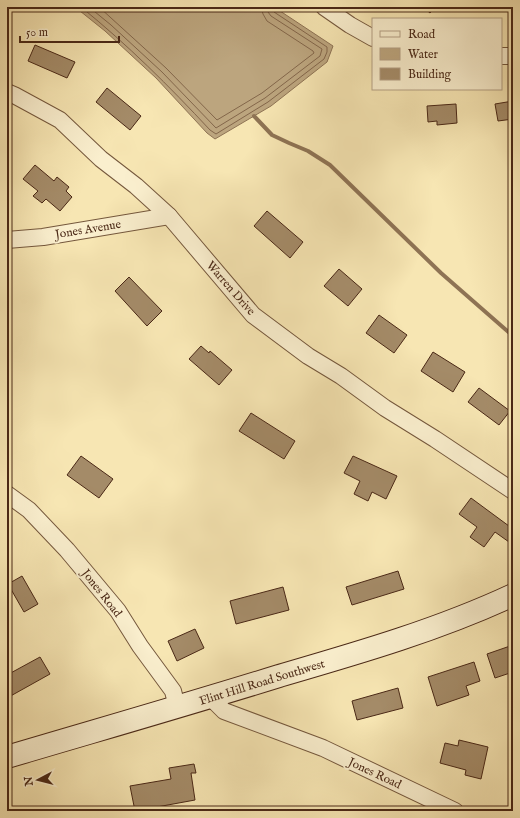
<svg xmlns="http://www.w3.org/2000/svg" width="520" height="818" viewBox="0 0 520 818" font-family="'IM FELL English',serif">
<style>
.water{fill:#bca57e;stroke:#8e7354}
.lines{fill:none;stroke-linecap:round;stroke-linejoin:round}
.shore{stroke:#83664a;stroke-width:1}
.stream{stroke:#8e7354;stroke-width:4}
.building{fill:#a48b68;stroke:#4a2816}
.street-casing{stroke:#75583d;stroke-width:18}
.secondary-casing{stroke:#4a2816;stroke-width:24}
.street{stroke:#faefce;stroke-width:16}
.secondary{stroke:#faefce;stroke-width:22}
.labels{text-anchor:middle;stroke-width:4;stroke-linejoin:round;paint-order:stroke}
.street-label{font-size:12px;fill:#4a2816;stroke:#faefce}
</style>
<rect width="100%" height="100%" fill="#f7e6b3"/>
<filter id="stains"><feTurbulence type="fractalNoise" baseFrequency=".005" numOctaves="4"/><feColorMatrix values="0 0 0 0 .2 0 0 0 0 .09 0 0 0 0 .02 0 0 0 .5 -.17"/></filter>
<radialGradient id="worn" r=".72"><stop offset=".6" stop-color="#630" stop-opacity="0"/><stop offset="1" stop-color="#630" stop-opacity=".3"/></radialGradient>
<path class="water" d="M75,7H274L333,46L327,62L271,106L215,139L207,133L156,78L105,31Z"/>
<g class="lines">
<g class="shore">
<path d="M81,7C128,45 169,86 210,130L216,134L268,102L324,59L327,52V47L274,12L272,7"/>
<path d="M89,7L111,25L162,72L216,128L265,98L320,56L322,49L271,16L268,12L267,7"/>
<path d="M99,7L166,68L217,120L262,93L314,53L313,51L267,21L263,14L261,7"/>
</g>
<path class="stream" d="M254,116L272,135L289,143L308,151L330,165L441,273L513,336"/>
</g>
<g class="building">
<path d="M423,7H435L430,13Z"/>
<path d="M35,45L75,62L67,78L28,61Z"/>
<path d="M107,88L141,116L130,130L96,102Z"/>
<path d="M513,101V119L498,121L495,104Z"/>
<path d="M456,104L457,123L437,125V121L428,122L427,106Z"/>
<path d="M35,165L54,181L57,177L69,187L66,191L72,197L60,211L46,199L42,203L33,196L38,191L23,179Z"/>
<path d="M267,211L303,242L290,258L254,226Z"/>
<path d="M339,269L362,289L348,306L324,286Z"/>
<path d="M129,277L162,311L147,326L115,291Z"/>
<path d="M379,315L407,335L394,353L366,333Z"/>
<path d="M201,346L209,353L210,351L232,370L219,385L189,359Z"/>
<path d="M433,352L465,372L453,392L421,371Z"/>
<path d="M479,388L510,411L499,425L468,402Z"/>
<path d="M251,413L295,441L284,459L239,431Z"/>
<path d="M81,456L113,479L99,498L67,475Z"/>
<path d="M353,456L397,476L386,499L372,492L368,501L354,494L360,481L344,473Z"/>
<path d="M471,498L513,529V537L509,542L495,532L484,547L470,537L477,527L459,514Z"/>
<path d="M398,571L404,589L352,605L346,587Z"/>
<path d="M22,576L38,604L24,612L8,584Z"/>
<path d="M283,587L289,610L236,624L230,601Z"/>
<path d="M195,629L204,648L177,661L168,641Z"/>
<path d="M513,645V672L495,678L487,654Z"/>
<path d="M40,657L50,674L7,698V675Z"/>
<path d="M474,662L480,681L466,686L469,695L437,706L428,677Z"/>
<path d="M398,688L403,708L357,720L352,701Z"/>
<path d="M459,740L488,747L481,779L465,775L466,770L440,763L445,743L458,746Z"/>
<path d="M194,764L196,773H191L195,800L135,811L130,786L171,779L169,768Z"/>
</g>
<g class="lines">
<g class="street-casing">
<g id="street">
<path d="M324,7L350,25L373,38"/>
<path d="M501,56H513"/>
<path d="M7,92L14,95L60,120L101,159L136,186L169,216L253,315L308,356L341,376L385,408L435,439L513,491"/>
<path d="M7,240L43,237L169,216"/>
<path d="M7,494L29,510L67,550L118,611L140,646L173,691L177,707"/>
<path d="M210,697L224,711L323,748L455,811"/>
</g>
</g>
<g class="secondary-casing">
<path id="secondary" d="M7,757C98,730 189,704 279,676C358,653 438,630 513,595"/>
</g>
<use href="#street" class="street"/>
<use href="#secondary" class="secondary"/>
</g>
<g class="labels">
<g class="street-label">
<text transform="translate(88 229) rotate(-9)" y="4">Jones Avenue</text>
<text transform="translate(231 288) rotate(49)" y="4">Warren Drive</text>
<text transform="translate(102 593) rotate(52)" y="4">Jones Road</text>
<text transform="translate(262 682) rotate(-17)" y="4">Flint Hill Road Southwest</text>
<text transform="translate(375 773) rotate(25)" y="4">Jones Road</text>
</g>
</g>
<rect width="520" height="818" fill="none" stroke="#f7e6b3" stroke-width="24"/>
<rect x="8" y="8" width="504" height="802" fill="none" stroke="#4a2816" stroke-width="2"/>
<rect x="12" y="12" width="496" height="794" fill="none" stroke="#4a2816"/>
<rect x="372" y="18" width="130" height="72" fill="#faefce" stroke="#b49f84"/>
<rect x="380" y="31" width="20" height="6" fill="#faefce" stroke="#b49f84"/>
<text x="408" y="38" font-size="12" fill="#4a2816">Road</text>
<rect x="380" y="48" width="20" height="12" fill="#bca57e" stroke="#b49f84"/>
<text x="408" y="58" font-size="12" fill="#4a2816">Water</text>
<rect x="380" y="68" width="20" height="12" fill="#a48b68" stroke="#b49f84"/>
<text x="408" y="78" font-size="12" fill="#4a2816">Building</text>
<g transform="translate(38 780) rotate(263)" stroke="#faefce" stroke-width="3" paint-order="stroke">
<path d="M0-3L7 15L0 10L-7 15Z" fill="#4a2816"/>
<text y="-6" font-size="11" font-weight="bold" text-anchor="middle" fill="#4a2816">N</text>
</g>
<path d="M20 36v6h99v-6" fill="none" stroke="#4a2816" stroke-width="2"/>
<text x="26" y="36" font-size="12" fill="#4a2816" stroke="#faefce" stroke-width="3" paint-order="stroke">50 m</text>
<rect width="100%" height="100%" filter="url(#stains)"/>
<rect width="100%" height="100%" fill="url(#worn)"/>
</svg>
